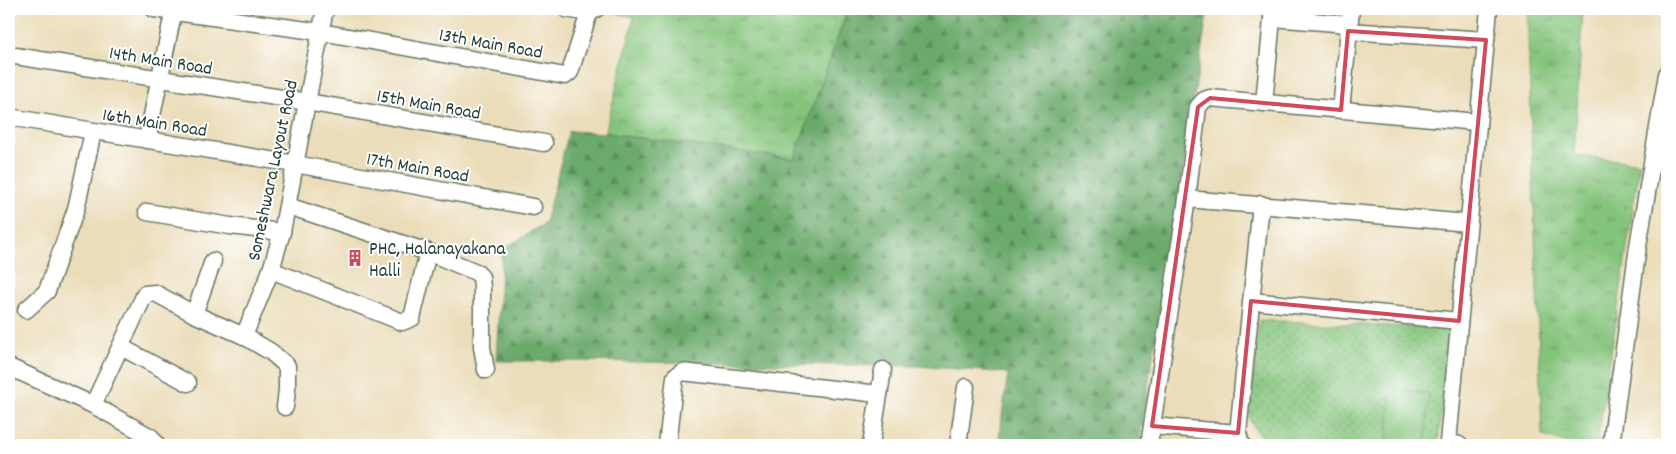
<svg xmlns="http://www.w3.org/2000/svg" width="1676" height="454" viewBox="0 0 1676 454" font-family="Dekko,sans-serif">
<style>
.grass{fill:url(#grass-tufts);stroke:#528058}
.forest{fill:url(#forest-firs);stroke:#467450}
.park{fill:url(#park-dots);stroke:#528058}
.pitch{fill:#85c47c;stroke:#528058}
.lines{fill:none;stroke-linecap:round;stroke-linejoin:round}
.minor-casing{stroke:#667563;stroke-width:19}
.minor{stroke:#fff;stroke-width:16}
.marked{fill:none;stroke:#d1495b;stroke-width:4;stroke-linejoin:round}
.labels{text-anchor:middle;stroke-width:4;stroke-linejoin:round;paint-order:stroke}
.street-label{font-size:19px;fill:#1f3d34;stroke:#fff}
.poi-label{font-size:19px;fill:#1f3d34;stroke:#fff;text-anchor:start}
</style>
<defs>
<pattern id="grass-tufts" width="24" height="20" patternUnits="userSpaceOnUse" patternTransform="scale(1.25)"><rect width="24" height="20" fill="#85c47c"/><path d="M3 7l-1-3M5 7V3M7 7l1-3M15 17l-1-3M17 17v-4M19 17l1-3" fill="none" stroke="#6ca066"/></pattern>
<pattern id="forest-firs" width="22" height="20" patternUnits="userSpaceOnUse" patternTransform="scale(1.25)"><rect width="22" height="20" fill="#6caa6c"/><path d="M5 1l3.5 6h-7zM16 11l3.5 6h-7z" fill="#588c5a"/></pattern>
<pattern id="park-dots" width="8" height="8" patternUnits="userSpaceOnUse" patternTransform="scale(1.25)"><rect width="8" height="8" fill="#85c47c"/><path d="M2 2h.1M6 6h.1" fill="none" stroke="#6ca066" stroke-width="1.8" stroke-linecap="round"/></pattern>
</defs>
<rect width="100%" height="100%" fill="#fff"/>
<filter id="ink" filterUnits="userSpaceOnUse"><feTurbulence type="fractalNoise" baseFrequency=".02" numOctaves="2"/><feDisplacementMap in="SourceGraphic" scale="10" xChannelSelector="R" yChannelSelector="G"/><feConvolveMatrix kernelMatrix="1 2 1 2 8 2 1 2 1" color-interpolation-filters="sRGB"/></filter>
<filter id="wash" filterUnits="userSpaceOnUse"><feTurbulence type="fractalNoise" baseFrequency=".0096" numOctaves="4" result="noise"/><feDisplacementMap in="SourceGraphic" scale="20" xChannelSelector="R" yChannelSelector="G"/><feGaussianBlur stdDeviation="1.12" result="paint"/><feColorMatrix in="noise" values="0 0 0 0 0 0 0 0 0 0 0 0 0 0 0 0 0 1.4 0 .05"/><feComposite in="paint" operator="in"/></filter>
<g filter="url(#wash)">
<rect width="100%" height="100%" fill="#ebddb9"/>
<g class="grass">
<path d="M589,9H848L794,159L605,133L634,17Z"/>
<path d="M1527,9H1583L1574,155L1640,163L1597,445H1569L1542,435Z"/>
</g>
<path class="forest" d="M848,9H1208L1139,445H998L1008,373L918,366L571,361H496L502,250L545,223L569,131L605,133L794,159Z"/>
<path class="park" d="M1259,320L1449,329L1438,445H1266L1249,419Z"/>
<path class="pitch" d="M1391,391L1429,393L1425,445H1387Z"/>
</g>
<g filter="url(#ink)">
<g class="lines">
<g class="minor-casing">
<g id="minor">
<path d="M154,9L321,32L565,76L570,72L589,13L596,9"/>
<path d="M566,9L589,13"/>
<path d="M1272,18L1349,24"/>
<path d="M1348,31L1486,40"/>
<path d="M9,55L307,102L544,143"/>
<path d="M1264,103L1273,9"/>
<path d="M1341,110L1351,9"/>
<path d="M9,117L295,164L533,207"/>
<path d="M147,140L174,9"/>
<path d="M1187,199L1468,223"/>
<path d="M288,206L428,252L476,272L481,277L482,287V347L486,370"/>
<path d="M147,212L230,226L282,232"/>
<path d="M271,270L402,322L412,318L428,252"/>
<path d="M1251,301L1459,321"/>
<path d="M26,310L47,291L76,209L93,132"/>
<path d="M194,314L213,261"/>
<path d="M244,336L271,270L282,232L325,9"/>
<path d="M121,347L188,383"/>
<path d="M9,367L93,405L151,437L157,445"/>
<path d="M93,405L145,294L155,293L194,314L244,336L271,352L287,366V390L285,407"/>
<path d="M1152,426L1238,433"/>
<path d="M667,445L675,377L682,372L879,394"/>
<path d="M871,445L883,370"/>
<path d="M958,445L966,387"/>
<path d="M1149,445L1187,199L1198,107L1204,100L1210,98L1477,122"/>
<path d="M1243,445L1241,444L1238,433L1261,204"/>
<path d="M1459,445L1448,442L1489,9"/>
<path d="M1611,445L1638,246L1667,74"/>
</g>
</g>
<use href="#minor" class="minor"/>
</g>
</g>
<path class="marked" d="M1348,31L1486,40L1459,321L1251,301L1238,433L1152,426L1198,107L1210,98L1341,110Z"/>
<defs>
<g id="building-bare" transform="scale(1.35)"><path d="M-4-6H4V6H1V3H-1V6H-4ZM-2.5-4.3h1.7v1.8h-1.7ZM.8-4.3h1.7v1.8H.8ZM-2.5-1h1.7V.8h-1.7ZM.8-1h1.7V.8H.8Z" fill="#d1495b" stroke="#fff" stroke-width="2.5" paint-order="stroke"/></g>
</defs>
<g fill-rule="evenodd">
<use href="#building-bare" x="355" y="258"/>
</g>
<g class="labels">
<g class="street-label">
<text transform="translate(491 42) rotate(10)" y="7">13th Main Road</text>
<text transform="translate(161 59) rotate(9)" y="7">14th Main Road</text>
<text transform="translate(429 103) rotate(10)" y="7">15th Main Road</text>
<text transform="translate(155 121) rotate(9)" y="7">16th Main Road</text>
<text transform="translate(418 166) rotate(10)" y="7">17th Main Road</text>
<text transform="translate(271 170) rotate(-78)" y="7">Someshwara Layout Road</text>
</g>
<g class="poi-label">
<text x="369" y="254">PHC, Halanayakana<tspan x="369" dy="22">Halli</tspan></text>
</g>
</g>
<rect width="1676" height="454" fill="none" stroke="#fff" stroke-width="30"/>
</svg>
